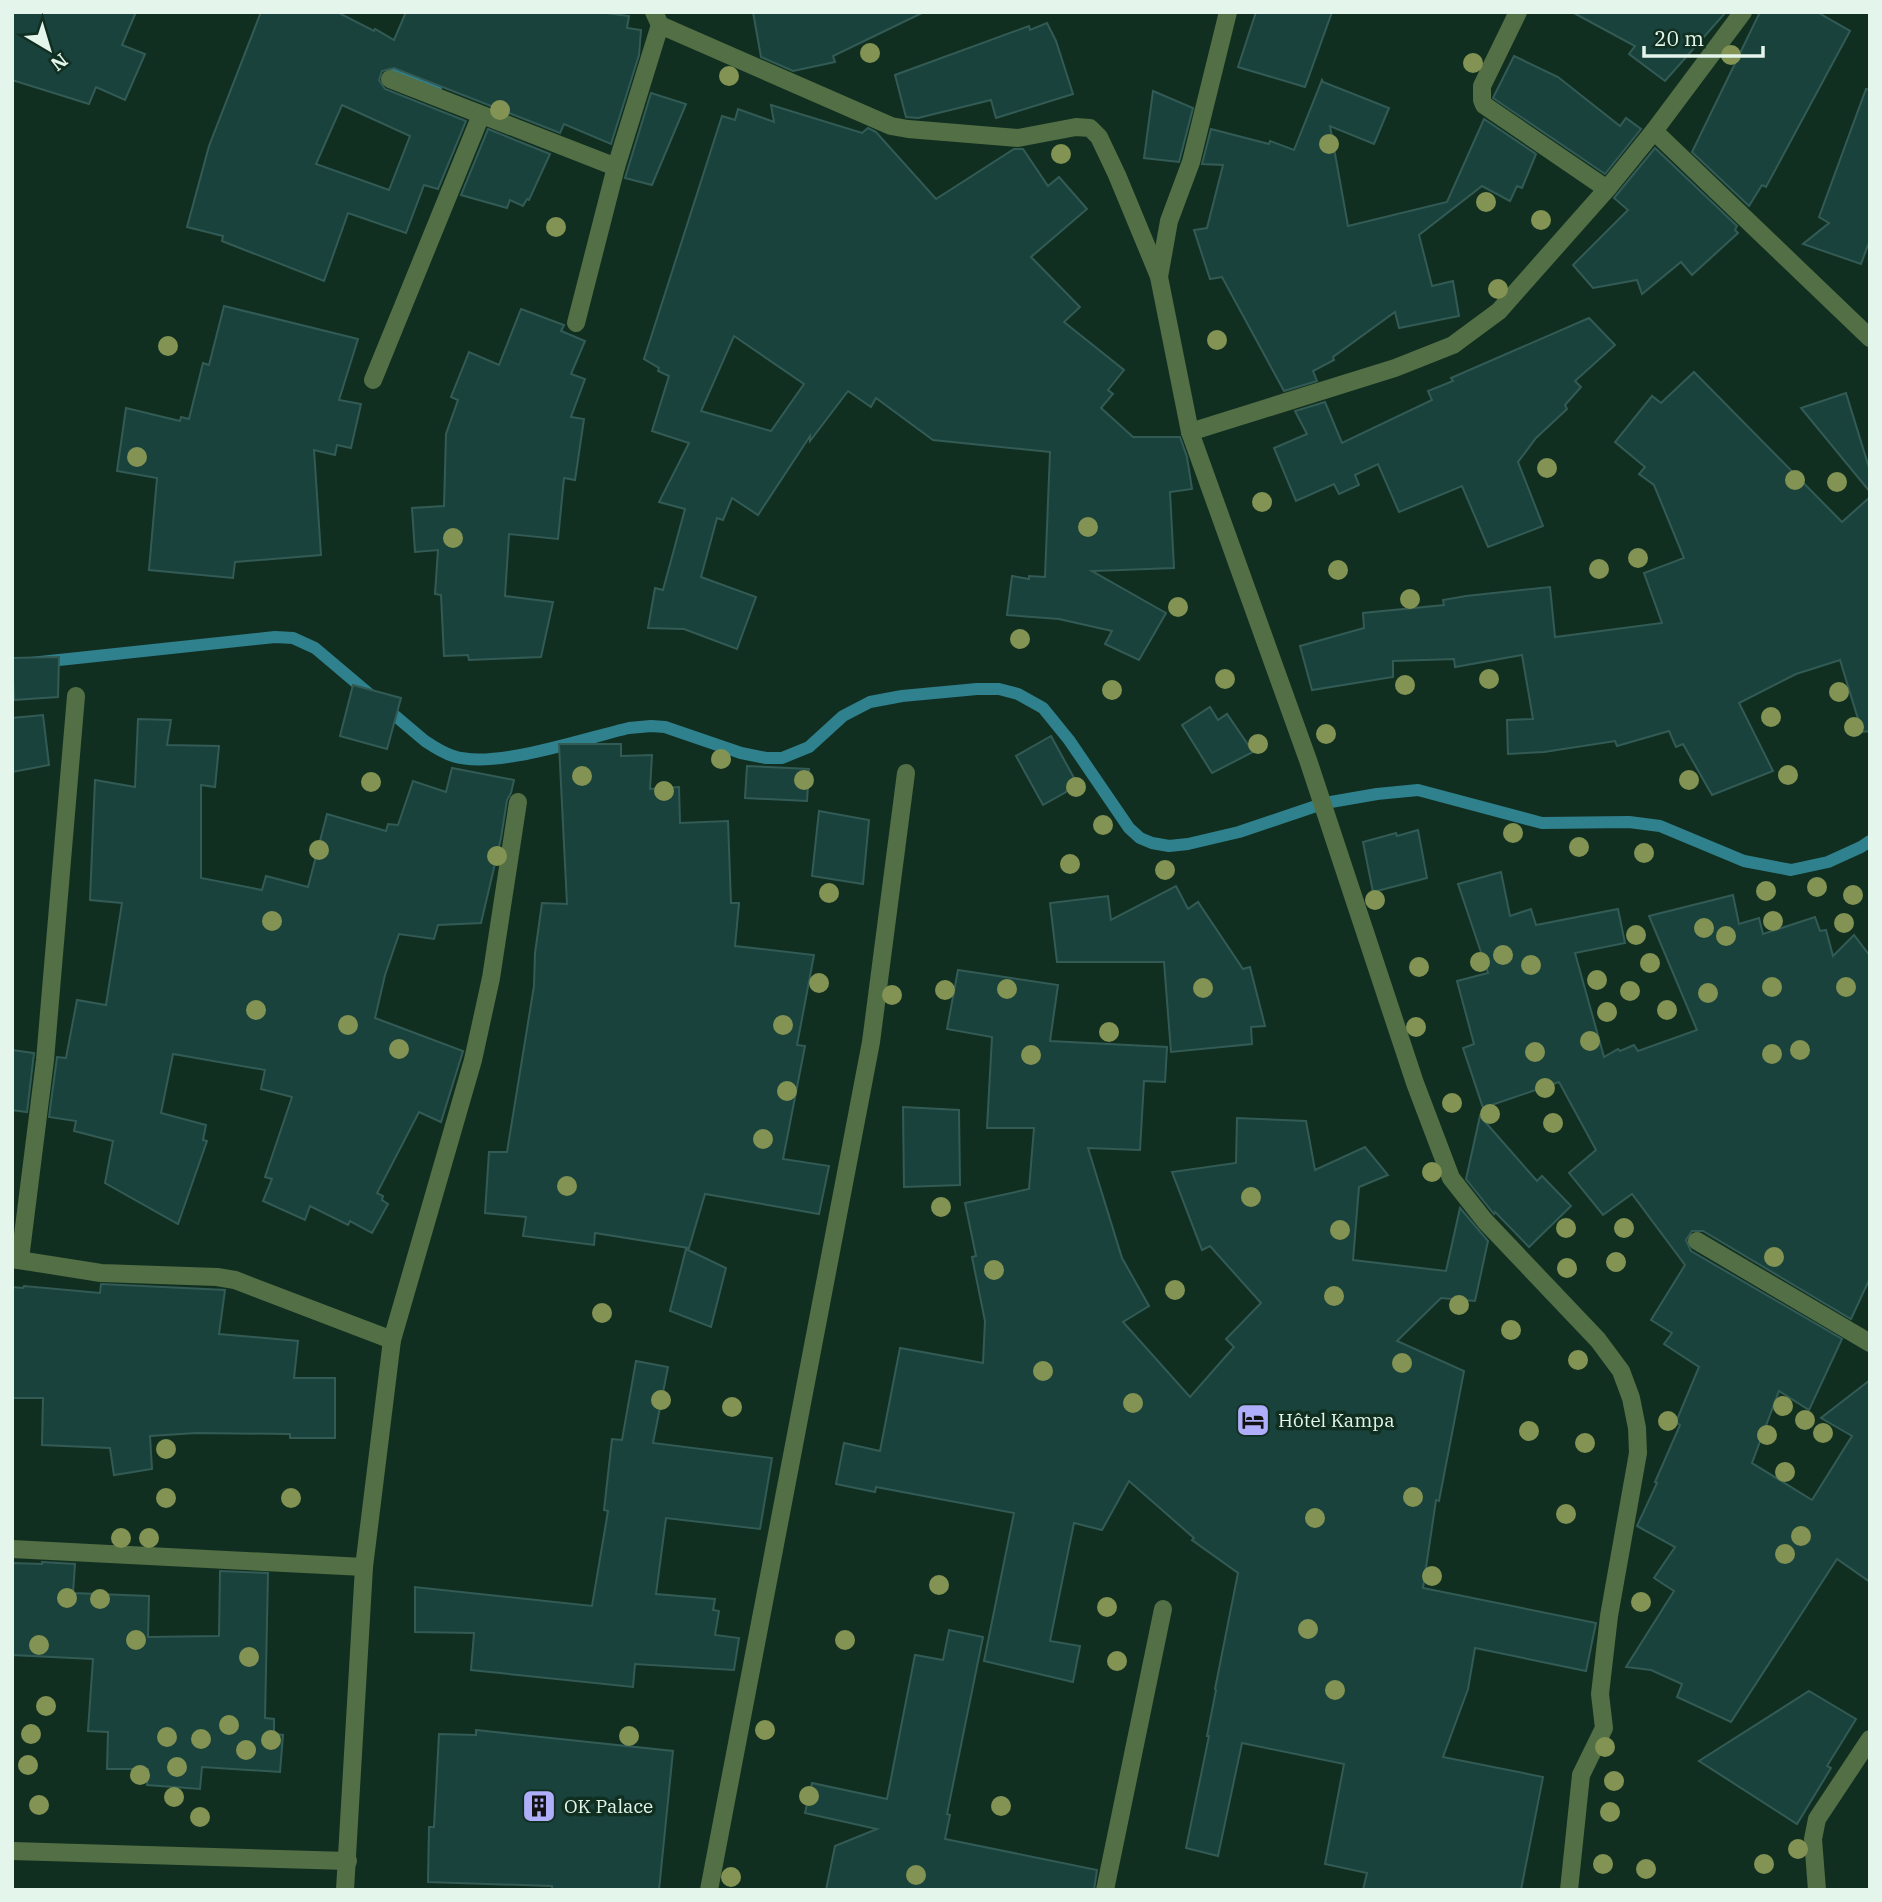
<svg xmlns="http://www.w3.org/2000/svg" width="1882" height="1902" viewBox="0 0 1882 1902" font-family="'IBM Plex Serif',serif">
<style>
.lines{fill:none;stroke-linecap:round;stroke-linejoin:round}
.stream{stroke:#30818e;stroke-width:12}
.building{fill:#1a423d;stroke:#335b55;stroke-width:2;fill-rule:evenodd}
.street{stroke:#536f45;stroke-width:18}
.tree{fill:#839353}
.labels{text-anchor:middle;stroke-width:7;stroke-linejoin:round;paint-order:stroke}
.poi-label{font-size:19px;fill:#e4f5eb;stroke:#112f21;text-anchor:start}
</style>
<rect width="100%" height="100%" fill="#112f21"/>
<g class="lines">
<g class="stream">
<path d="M391,64L436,90"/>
<path d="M12,665L275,637L293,638L315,648L425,741C434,747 443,753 453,756C494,770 585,738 629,728L651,726L665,727L741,753L766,758H782L809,747L843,716L870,702L902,696L977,689H999L1018,694L1043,708L1069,740L1129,828L1140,838L1152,843L1169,846L1188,844L1239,832L1325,803L1377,794L1418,790L1542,823L1629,822L1660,826L1744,861L1791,870L1828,862L1861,847L1870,841"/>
</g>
</g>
<g class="building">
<path d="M12,12H136L122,45L145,54L125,100L96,87L89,104L12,80Z"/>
<path d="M261,12H337L374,31L375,29L394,40L406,12H598L629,16L627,28L641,30L639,55L611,144L564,124L560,133L394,68L382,71L379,80L385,89L466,121L438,189L424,185L406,233L348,213L324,281L222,241L223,236L187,227L209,146ZM342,105L410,136L389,190L316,164Z"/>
<path d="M753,12H924L833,56L835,62L793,71L761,57Z"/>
<path d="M1256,12H1332L1305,87L1238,67Z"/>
<path d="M1572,12H1726L1665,81L1629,54L1635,46Z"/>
<path d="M1760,12H1817L1850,31L1766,187L1762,185L1749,206L1692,152Z"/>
<path d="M1047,23L1056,41L1073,94L996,118L991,100L918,118L906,117L895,75L1029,26L1030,30Z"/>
<path d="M1514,56L1558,77L1620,126L1626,118L1641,129L1605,174L1493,98Z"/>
<path d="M1322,80L1323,82L1389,108L1374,144L1330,126L1348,226L1447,202L1484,119L1536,154L1522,188L1517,186L1510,201L1482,186L1419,235L1432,286L1453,281L1459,316L1399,328L1395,312L1333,357L1334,360L1313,371L1317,381L1284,391L1222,277L1210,279L1194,230L1207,228L1223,165L1202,164L1211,129L1269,144L1270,141L1294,150Z"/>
<path d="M1866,89L1870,90V246L1868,245L1861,264L1803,244L1829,223L1819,217Z"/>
<path d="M1153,91L1193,108L1179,162L1144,158Z"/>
<path d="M651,93L686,104L652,185L625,178Z"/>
<path d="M771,105L862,133L868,128L876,132L936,199L1014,149H1023L1048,186L1059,177L1087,209L1031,257L1080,307L1064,322L1124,370L1108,390L1113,394L1101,408L1133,437H1180L1187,457L1192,489L1170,492L1174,568L1092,571L1166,613L1139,660L1105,644L1112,631L1059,619L1007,615L1012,576L1029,579V576L1045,577L1050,452L933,440L876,398L871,407L848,391L810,441V436L758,515L732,498L723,520L717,518L701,577L756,597L737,649L684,629L648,628L655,588L663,590L685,509L659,502L689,443L652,431L669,376L658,371L659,368L644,359L722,116L735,120L738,109L774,122ZM734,336L804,384L771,431L701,411Z"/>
<path d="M488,129L550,154L529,200L527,199L523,206L510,200L507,208L461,195Z"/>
<path d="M1655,148L1737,226L1735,230L1738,233L1692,275L1681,262L1642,294L1637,280L1593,288L1573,265L1628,210L1614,198Z"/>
<path d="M224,306L358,339L339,400L361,404L351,448L337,445L335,455L314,450L321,555L235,562L233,578L149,570L157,478L117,471L126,408L180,421L181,417L189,419L203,363L209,365Z"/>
<path d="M521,309L564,325L561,331L585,341L571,374L585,379L571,417L584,419L575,480L564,478L558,539L509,534L505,596L553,602L541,657L469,660L468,655L444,656L441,595L435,594L438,550L415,552L412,508L444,506L446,434L458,400L451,397L469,352L499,365Z"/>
<path d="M1589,318L1615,345L1575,381L1581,387L1565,405L1567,409L1536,438L1518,462L1543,526L1488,547L1462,486L1399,512L1378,464L1355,475L1359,485L1339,494L1334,484L1296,501L1274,448L1307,434L1295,411L1325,402L1342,443L1432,400L1428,391L1453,381L1451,378Z"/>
<path d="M1694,372L1842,522L1870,497V731L1862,732L1840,660L1796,674L1739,703L1773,771L1712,795L1683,744L1676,747L1669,731L1617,746L1615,741L1544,752L1508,754L1507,720L1533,719L1522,655L1455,667L1454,659L1393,661V677L1312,690L1300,646L1364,628L1363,613L1444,605L1443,600L1466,596L1550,587L1555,637L1662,623L1644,573L1684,558L1654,485L1639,474L1645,467L1615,442L1652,396L1661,403Z"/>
<path d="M1846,393L1870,471V492L1801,408Z"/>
<path d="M59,657L58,697L14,700L12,658Z"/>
<path d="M353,685L401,698L387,749L340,736Z"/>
<path d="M1210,707L1218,720L1227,714L1253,752L1212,773L1182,725Z"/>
<path d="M43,715L49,765L12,772V718Z"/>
<path d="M138,719L171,720L167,745L219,746L215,787L201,785V878L262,890L266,876L308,887L327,814L386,831L388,824L398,825L413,781L446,792L452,768L514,780L511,793L507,800L501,838L481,923L438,925L434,939L399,934L385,975L375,1018L463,1051L441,1122L419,1112L377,1193L383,1196L382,1200L388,1204L372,1233L350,1221L348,1225L310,1206L305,1220L263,1201L272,1179L265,1177L292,1097L261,1089L265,1070L173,1054L161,1113L206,1125L203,1140L207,1141L178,1224L105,1183L113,1141L74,1131L76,1121L49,1117L57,1057L66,1058L77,1000L106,1005L122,903L90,900L95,780L135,787Z"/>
<path d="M1051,736L1074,778L1066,792L1043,805L1016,756Z"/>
<path d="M559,744H621V756L652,755L650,789L679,787L680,823L728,821L731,903H739L735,946L814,955L797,1045L805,1046L783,1159L829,1166L819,1214L705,1194L689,1248L595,1233L594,1245L523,1236L526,1217L485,1213L489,1152H507L534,986L535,953L542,903L567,904Z"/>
<path d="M747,766L809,769L807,801L745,798Z"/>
<path d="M819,811L869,820L863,884L812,876Z"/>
<path d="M1418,830L1427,878L1373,892L1363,842L1396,833L1397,836Z"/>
<path d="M1501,872L1510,916L1531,909L1536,925L1618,909L1625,943L1575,953L1604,1057L1618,1049L1620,1051L1634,1045L1638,1051L1697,1030L1649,916L1733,895L1739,924L1759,918L1763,934L1815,917L1820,931L1826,930L1833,956L1854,935L1870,956V1278L1851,1319L1703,1231H1692L1686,1240L1691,1251L1842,1339L1809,1410L1779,1391L1752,1463L1812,1500L1852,1436L1821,1418L1870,1380V1582L1837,1559L1731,1722L1677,1697L1682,1684L1651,1670L1626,1667L1674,1591L1654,1578L1675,1547L1637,1526L1657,1483L1655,1482L1680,1425L1676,1422L1699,1367L1664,1344L1672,1333L1651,1320L1685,1265L1632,1194L1603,1215L1569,1173L1596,1150L1559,1082L1483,1108L1463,1048L1474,1044L1457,981L1488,973L1458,884Z"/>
<path d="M1176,886L1188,909L1198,902L1243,969L1250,967L1265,1026L1251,1027L1252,1044L1171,1052L1164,962H1057L1050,903L1108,896L1111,920Z"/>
<path d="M958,970L1058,985L1050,1041L1167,1047L1165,1082L1144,1081L1140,1150L1088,1148L1122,1258L1149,1306L1123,1322L1190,1397L1234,1347L1226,1339L1261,1303L1210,1246L1202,1250L1172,1172L1236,1163L1237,1118L1306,1121L1315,1170L1365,1147L1388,1175L1359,1187L1353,1260L1446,1271L1460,1208L1488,1241L1475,1301L1441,1298L1397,1341L1464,1371L1439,1501L1436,1500L1423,1588L1596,1623L1586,1671L1475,1648L1468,1689L1443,1757L1543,1777L1521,1890H1363L1367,1873L1325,1864L1344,1764L1242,1743L1218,1856L1186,1848L1209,1736H1207L1216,1690L1215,1689L1238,1573L1192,1540L1194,1538L1129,1481L1102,1530L1074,1523L1050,1641L1080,1646L1073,1682L984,1661L1014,1513L876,1487L875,1492L836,1484L844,1443L880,1451L900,1348L983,1363L985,1321L972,1257L976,1256L965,1203L1029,1189L1034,1128H987L992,1037L947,1029Z"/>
<path d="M12,1050L34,1053L27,1112L12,1110Z"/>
<path d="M903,1107L959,1110L960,1185L904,1187Z"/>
<path d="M1480,1116L1537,1181L1542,1176L1571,1206L1529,1247L1495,1212L1494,1214L1466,1179Z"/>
<path d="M686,1249L726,1268L711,1327L670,1311Z"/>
<path d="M101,1284L225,1290L219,1334L298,1341L294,1378H335V1438H290V1434L196,1433L150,1436L152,1469L114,1475L110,1448L42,1445L43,1398H12V1287L23,1288L24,1286L100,1293Z"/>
<path d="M636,1361L668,1367L653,1443L772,1458L760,1529L666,1518L656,1594L715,1599L713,1610L719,1611L715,1635L739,1638L734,1670L635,1664L633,1687L471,1670L474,1633L415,1632V1587L592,1606L608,1511L604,1510L612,1439L622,1440Z"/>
<path d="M42,1562L75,1564L73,1593L149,1596L148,1637L219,1636L220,1571L268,1573L265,1718L274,1719V1734L283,1735L280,1772L202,1767L200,1789L147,1785L148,1769H107L108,1732L88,1731L93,1659L12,1655V1563L42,1564Z"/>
<path d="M949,1630L983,1637L947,1814L950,1815L945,1839L1097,1870L1094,1890H826L835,1846L877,1829L805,1813L812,1783L887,1799L915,1655L943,1660Z"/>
<path d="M1809,1691L1856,1719L1827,1766L1831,1768L1797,1824L1699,1761Z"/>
<path d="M476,1730L673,1751L659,1890H552V1886L428,1882L429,1827H434L439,1734L476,1735Z"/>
</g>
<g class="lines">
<g class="street">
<path d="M654,12L660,25L891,126L908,129L1018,138L1076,127L1090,128L1099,137L1117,175L1158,274"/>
<path d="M1228,12L1191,162L1169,221L1159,277L1190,432L1308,760L1415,1083L1451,1178L1485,1221L1598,1340L1621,1371L1631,1398L1637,1428L1638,1453L1609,1616L1600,1694L1604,1728L1581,1775L1569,1890"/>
<path d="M1518,12L1482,86V100L1484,105L1607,189"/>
<path d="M390,79L616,167"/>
<path d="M1654,131L1870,338"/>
<path d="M576,323L616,167L660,25"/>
<path d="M373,380L481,115"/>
<path d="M1190,432L1395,368L1453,345L1499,311L1607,189L1654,131L1743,12"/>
<path d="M1697,1241L1870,1343"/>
<path d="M12,1259L101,1273L217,1277L235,1280L392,1340"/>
<path d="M20,1259L45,1060L76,696"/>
<path d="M12,1549L364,1567"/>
<path d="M12,1851L348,1861"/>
<path d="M345,1890L364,1567L392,1340L473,1060L491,978L518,802"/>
<path d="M709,1890L871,1042L906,773"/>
<path d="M1105,1890L1163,1609"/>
<path d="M1817,1890L1813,1839L1817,1819L1870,1739"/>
</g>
</g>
<g class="tree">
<circle cx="870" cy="53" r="10"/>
<circle cx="1731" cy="55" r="10"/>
<circle cx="1473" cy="63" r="10"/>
<circle cx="729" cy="76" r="10"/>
<circle cx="500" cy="110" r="10"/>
<circle cx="1329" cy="144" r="10"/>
<circle cx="1061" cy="154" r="10"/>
<circle cx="1486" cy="202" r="10"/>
<circle cx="1541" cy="220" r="10"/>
<circle cx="556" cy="227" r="10"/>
<circle cx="1498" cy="289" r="10"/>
<circle cx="1217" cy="340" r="10"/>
<circle cx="168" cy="346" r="10"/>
<circle cx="137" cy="457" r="10"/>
<circle cx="1547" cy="468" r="10"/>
<circle cx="1795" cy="480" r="10"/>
<circle cx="1837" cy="482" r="10"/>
<circle cx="1262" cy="502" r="10"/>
<circle cx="1088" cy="527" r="10"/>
<circle cx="453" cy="538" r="10"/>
<circle cx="1638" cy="558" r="10"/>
<circle cx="1599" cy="569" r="10"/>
<circle cx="1338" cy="570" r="10"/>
<circle cx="1410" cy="599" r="10"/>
<circle cx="1178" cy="607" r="10"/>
<circle cx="1020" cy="639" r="10"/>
<circle cx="1225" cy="679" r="10"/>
<circle cx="1489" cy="679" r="10"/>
<circle cx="1405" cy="685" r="10"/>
<circle cx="1112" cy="690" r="10"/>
<circle cx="1839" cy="692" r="10"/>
<circle cx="1771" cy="717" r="10"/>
<circle cx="1854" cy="727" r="10"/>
<circle cx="1326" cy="734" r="10"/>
<circle cx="1258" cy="744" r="10"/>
<circle cx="721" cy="759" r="10"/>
<circle cx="1788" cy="775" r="10"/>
<circle cx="582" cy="776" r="10"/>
<circle cx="804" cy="780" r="10"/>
<circle cx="1689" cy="780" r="10"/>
<circle cx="371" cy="782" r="10"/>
<circle cx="1076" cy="787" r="10"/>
<circle cx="664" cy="791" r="10"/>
<circle cx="1103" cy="825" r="10"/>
<circle cx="1513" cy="833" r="10"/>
<circle cx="1579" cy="847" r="10"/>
<circle cx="319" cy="850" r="10"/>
<circle cx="1644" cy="853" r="10"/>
<circle cx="497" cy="856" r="10"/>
<circle cx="1070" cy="864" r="10"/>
<circle cx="1165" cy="870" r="10"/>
<circle cx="1817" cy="887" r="10"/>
<circle cx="1766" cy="891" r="10"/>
<circle cx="829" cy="893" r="10"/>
<circle cx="1853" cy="895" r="10"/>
<circle cx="1375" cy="900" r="10"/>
<circle cx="272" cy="921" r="10"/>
<circle cx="1773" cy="921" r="10"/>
<circle cx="1844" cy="923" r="10"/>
<circle cx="1704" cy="928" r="10"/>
<circle cx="1636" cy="935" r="10"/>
<circle cx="1726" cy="936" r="10"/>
<circle cx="1503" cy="955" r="10"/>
<circle cx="1480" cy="962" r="10"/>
<circle cx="1650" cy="963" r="10"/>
<circle cx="1531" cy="965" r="10"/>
<circle cx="1419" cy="967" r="10"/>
<circle cx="1597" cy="980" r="10"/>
<circle cx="819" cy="983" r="10"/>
<circle cx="1772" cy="987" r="10"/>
<circle cx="1846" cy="987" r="10"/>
<circle cx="1203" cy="988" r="10"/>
<circle cx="1007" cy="989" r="10"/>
<circle cx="945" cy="990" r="10"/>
<circle cx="1630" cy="991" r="10"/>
<circle cx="1708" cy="993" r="10"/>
<circle cx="892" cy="995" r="10"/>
<circle cx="256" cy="1010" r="10"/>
<circle cx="1667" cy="1010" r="10"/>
<circle cx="1607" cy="1012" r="10"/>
<circle cx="348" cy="1025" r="10"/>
<circle cx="783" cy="1025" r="10"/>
<circle cx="1416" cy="1027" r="10"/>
<circle cx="1109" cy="1032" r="10"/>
<circle cx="1590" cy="1041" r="10"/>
<circle cx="399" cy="1049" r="10"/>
<circle cx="1800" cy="1050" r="10"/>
<circle cx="1535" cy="1052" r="10"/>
<circle cx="1772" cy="1054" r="10"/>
<circle cx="1031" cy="1055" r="10"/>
<circle cx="1545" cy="1088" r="10"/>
<circle cx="787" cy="1091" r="10"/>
<circle cx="1452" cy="1103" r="10"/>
<circle cx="1490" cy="1114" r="10"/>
<circle cx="1553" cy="1123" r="10"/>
<circle cx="763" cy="1139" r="10"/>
<circle cx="1432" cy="1172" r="10"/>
<circle cx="567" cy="1186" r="10"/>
<circle cx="1251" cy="1197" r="10"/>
<circle cx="941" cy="1207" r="10"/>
<circle cx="1566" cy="1228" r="10"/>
<circle cx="1624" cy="1228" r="10"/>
<circle cx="1340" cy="1230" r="10"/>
<circle cx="1774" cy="1257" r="10"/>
<circle cx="1616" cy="1262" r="10"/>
<circle cx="1567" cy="1268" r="10"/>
<circle cx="994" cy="1270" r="10"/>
<circle cx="1175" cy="1290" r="10"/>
<circle cx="1334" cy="1296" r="10"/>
<circle cx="1459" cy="1305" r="10"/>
<circle cx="602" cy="1313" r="10"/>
<circle cx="1511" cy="1330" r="10"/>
<circle cx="1578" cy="1360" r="10"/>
<circle cx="1402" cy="1363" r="10"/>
<circle cx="1043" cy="1371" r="10"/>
<circle cx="661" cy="1400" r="10"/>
<circle cx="1133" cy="1403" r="10"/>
<circle cx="1783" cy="1406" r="10"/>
<circle cx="732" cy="1407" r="10"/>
<circle cx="1805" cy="1420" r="10"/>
<circle cx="1668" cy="1421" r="10"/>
<circle cx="1529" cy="1431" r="10"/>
<circle cx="1823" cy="1433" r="10"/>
<circle cx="1767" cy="1435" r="10"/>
<circle cx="1585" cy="1443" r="10"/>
<circle cx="166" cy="1449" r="10"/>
<circle cx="1785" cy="1472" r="10"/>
<circle cx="1413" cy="1497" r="10"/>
<circle cx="166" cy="1498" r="10"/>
<circle cx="291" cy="1498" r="10"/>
<circle cx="1566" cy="1514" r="10"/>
<circle cx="1315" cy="1518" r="10"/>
<circle cx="1801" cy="1536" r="10"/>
<circle cx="121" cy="1538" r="10"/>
<circle cx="149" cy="1538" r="10"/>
<circle cx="1785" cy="1554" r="10"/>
<circle cx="1432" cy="1576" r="10"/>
<circle cx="939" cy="1585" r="10"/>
<circle cx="67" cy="1598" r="10"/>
<circle cx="100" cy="1599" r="10"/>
<circle cx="1641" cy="1602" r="10"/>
<circle cx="1107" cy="1607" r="10"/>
<circle cx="1308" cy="1629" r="10"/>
<circle cx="136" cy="1640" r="10"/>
<circle cx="845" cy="1640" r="10"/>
<circle cx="39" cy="1645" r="10"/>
<circle cx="249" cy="1657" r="10"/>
<circle cx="1117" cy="1661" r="10"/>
<circle cx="1335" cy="1690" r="10"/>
<circle cx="46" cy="1706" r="10"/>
<circle cx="229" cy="1725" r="10"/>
<circle cx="765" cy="1730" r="10"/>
<circle cx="31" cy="1734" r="10"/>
<circle cx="629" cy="1736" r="10"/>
<circle cx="167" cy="1737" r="10"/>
<circle cx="201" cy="1739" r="10"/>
<circle cx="271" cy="1740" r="10"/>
<circle cx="1605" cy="1747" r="10"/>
<circle cx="246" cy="1750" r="10"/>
<circle cx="28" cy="1765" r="10"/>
<circle cx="177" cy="1767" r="10"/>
<circle cx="140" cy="1775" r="10"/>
<circle cx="1614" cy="1781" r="10"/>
<circle cx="809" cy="1796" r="10"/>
<circle cx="174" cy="1797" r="10"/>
<circle cx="39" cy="1805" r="10"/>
<circle cx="1001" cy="1806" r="10"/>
<circle cx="1610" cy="1812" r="10"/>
<circle cx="200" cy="1817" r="10"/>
<circle cx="1798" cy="1849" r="10"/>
<circle cx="1603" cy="1864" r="10"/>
<circle cx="1764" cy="1864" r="10"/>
<circle cx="1646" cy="1869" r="10"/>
<circle cx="916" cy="1875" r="10"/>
<circle cx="731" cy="1877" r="10"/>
</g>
<defs>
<g id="hotel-square" transform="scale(1.75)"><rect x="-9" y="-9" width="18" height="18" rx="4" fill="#aeaefb" stroke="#112f21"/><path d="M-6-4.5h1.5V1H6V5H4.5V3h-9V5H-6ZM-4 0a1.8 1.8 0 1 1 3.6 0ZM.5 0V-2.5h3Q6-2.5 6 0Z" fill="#111"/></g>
<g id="building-square" transform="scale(1.75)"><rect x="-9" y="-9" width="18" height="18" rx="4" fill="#aeaefb" stroke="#112f21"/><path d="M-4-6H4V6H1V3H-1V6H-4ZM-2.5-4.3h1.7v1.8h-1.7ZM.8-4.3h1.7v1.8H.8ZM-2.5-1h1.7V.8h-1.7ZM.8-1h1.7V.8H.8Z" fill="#111"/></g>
</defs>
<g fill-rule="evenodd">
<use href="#hotel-square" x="1253" y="1420"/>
<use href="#building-square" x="539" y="1806"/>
</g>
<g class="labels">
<g class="poi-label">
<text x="1278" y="1427">Hôtel Kampa</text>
<text x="564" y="1813">OK Palace</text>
</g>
</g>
<rect width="1882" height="1902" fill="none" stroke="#e4f5eb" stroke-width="28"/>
<g transform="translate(49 49) rotate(142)" stroke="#112f21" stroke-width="5" paint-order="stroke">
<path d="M0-5L12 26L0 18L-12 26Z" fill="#e4f5eb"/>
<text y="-10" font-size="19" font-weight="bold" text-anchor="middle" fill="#e4f5eb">N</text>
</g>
<path d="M1644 46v10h119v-10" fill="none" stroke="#e4f5eb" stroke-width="3.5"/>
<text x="1654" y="46" font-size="21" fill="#e4f5eb" stroke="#112f21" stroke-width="5" paint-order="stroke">20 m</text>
</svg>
